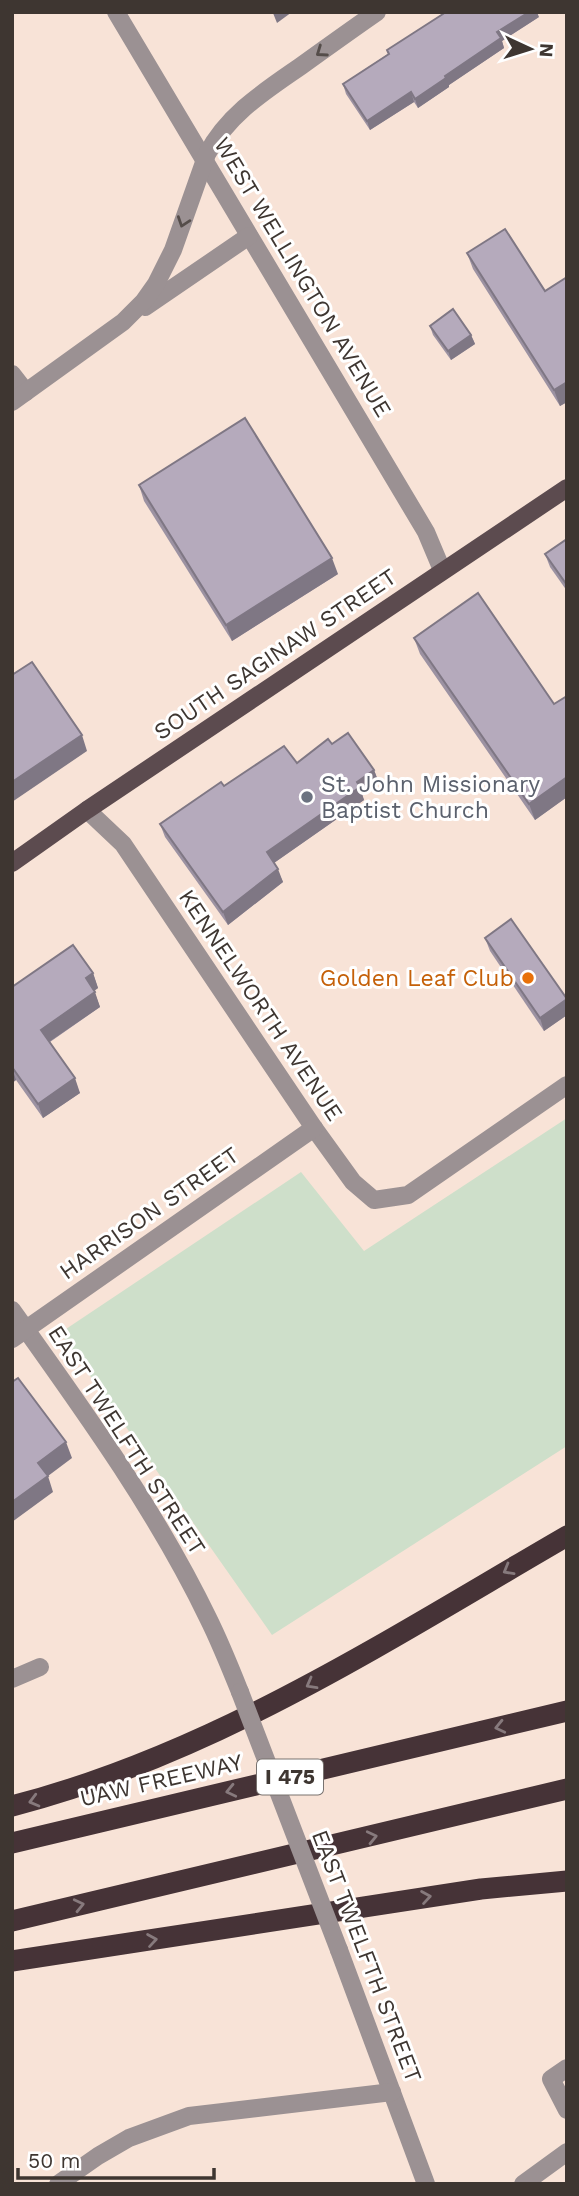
<svg xmlns="http://www.w3.org/2000/svg" width="579" height="2196" viewBox="0 0 579 2196" font-family="'Work Sans',sans-serif">
<style>
.grass{fill:#cedfca}
.lines{fill:none;stroke-linecap:round;stroke-linejoin:round}
.minor{stroke:#9b9193;stroke-width:18}
.major{stroke:#5c4b4f;stroke-width:18}
.highway{stroke:#463337;stroke-width:21}
.minor-bridge{stroke:#9b9193;stroke-width:18}
.wall{fill:#9c92a2}
.shaded-wall{fill:#7f7784}
.building{fill:#b5aabc;stroke:#7f7784;stroke-width:2}
.oneway{stroke:#554d4a}
.oneway2{stroke:#877a7d}
.worship-dot{fill:#6b7280;stroke:#fff;stroke-width:2.5}
.food-dot{fill:#e8710a;stroke:#fff;stroke-width:2.5}
.labels{text-anchor:middle;stroke-width:6;stroke-linejoin:round;paint-order:stroke}
.shield{fill:#fff;stroke:#78726f;stroke-width:2}
.shield-label{font-size:21px;font-weight:bold;fill:#3e3631}
.street-label{font-size:23px;fill:#3e3631;stroke:#fff}
.worship-label{font-size:23px;fill:#5b616d;stroke:#fff;text-anchor:start}
.food-label{font-size:23px;fill:#c56008;stroke:#fff;text-anchor:end}
</style>
<rect width="100%" height="100%" fill="#f8e3d7"/>
<path class="grass" d="M567,1118V1446L272,1635L60,1333L301,1172L364,1251Z"/>
<g class="lines">
<g class="minor">
<path d="M116,12L426,532L442,570"/>
<path d="M145,307L249,236"/>
<path d="M12,374L26,392"/>
<path d="M12,402L123,322L144,301L156,284L173,250L207,154C228,114 265,91 301,66C326,48 351,30 377,12"/>
<path d="M87,810L123,844L314,1128L353,1182L374,1200L408,1195L567,1085"/>
<path d="M12,1310C82,1408 156,1510 208,1618C220,1642 230,1667 240,1692"/>
<path d="M12,1339L314,1128"/>
<path d="M12,1679L40,1667"/>
<path d="M339,1950L426,2184"/>
<path d="M567,2068L551,2079L567,2110"/>
<path d="M58,2184L98,2156L129,2138L189,2116L392,2092"/>
<path d="M523,2184L567,2152"/>
</g>
<path class="major" d="M12,863L87,810L567,488"/>
<g class="highway">
<path d="M12,1806C214,1754 389,1639 567,1536"/>
<path d="M12,1843L567,1711"/>
<path d="M12,1921L567,1789"/>
<path d="M12,1961L481,1889L567,1881"/>
</g>
<path class="minor-bridge" d="M240,1692L339,1950"/>
</g>
<g class="wall">
<path d="M539,17L502,41L504,48L449,85V87L418,108L414,102L370,130L346,94L343,84L388,54L387,50Z"/>
<path d="M467,253L545,291L567,277V402L560,406L473,269Z"/>
<path d="M430,326L471,335L475,344L451,360L433,335Z"/>
<path d="M139,485L338,574L232,641L144,501Z"/>
<path d="M567,539V591L550,567L545,554Z"/>
<path d="M414,638L554,704L567,696V797L535,820L420,654Z"/>
<path d="M332,744L374,770L379,783L362,794L364,800L274,863L283,882L228,925L165,837L160,824L224,786L297,763Z"/>
<path d="M485,938L567,999V1015L544,1031L490,951Z"/>
<path d="M93,973L98,988L94,991L100,1007L50,1042L80,1093L43,1118L16,1080L12,1083V987Z"/>
</g>
<g class="shaded-wall">
<path d="M275,12H292L277,23L273,13Z"/>
<path d="M529,12H537L539,17L502,41L504,48L449,85V87L418,108L415,99L445,76L497,32Z"/>
<path d="M411,92L414,102L370,130L367,121Z"/>
<path d="M471,335L475,344L451,360L448,351Z"/>
<path d="M567,382V402L560,406L554,390Z"/>
<path d="M332,558L338,574L232,641L226,625Z"/>
<path d="M82,735L87,751L12,802V782Z"/>
<path d="M374,770L379,783L362,794L364,800L271,865L267,852L357,782Z"/>
<path d="M567,777V797L535,820L529,804Z"/>
<path d="M278,869L283,882L228,925L223,912Z"/>
<path d="M93,973L98,988L91,993L86,978Z"/>
<path d="M95,992L100,1007L46,1044L41,1030Z"/>
<path d="M567,999V1015L544,1031L540,1018Z"/>
<path d="M12,1068L16,1080L12,1083Z"/>
<path d="M75,1078L80,1093L43,1118L38,1104Z"/>
<path d="M66,1442L72,1458L48,1476L53,1492L12,1522V1502L38,1463Z"/>
</g>
<g class="building">
<path d="M442,12H529L497,32L501,38L445,76L446,78L415,99L411,92L367,121L343,84L389,54L387,50L443,14Z"/>
<path d="M505,229L545,291L567,277V382L554,390L467,253Z"/>
<path d="M453,309L471,335L448,351L430,326Z"/>
<path d="M245,418L332,558L226,625L139,485Z"/>
<path d="M567,539V585L545,554Z"/>
<path d="M478,593L554,704L567,696V777L529,804L414,638Z"/>
<path d="M32,662L82,735L12,782V675Z"/>
<path d="M348,733L374,770L357,782L360,787L267,852L278,869L223,912L160,824L221,782L224,786L284,746L297,763L328,739L332,744Z"/>
<path d="M511,919L567,999L540,1018L485,938Z"/>
<path d="M73,945L93,973L86,978L95,992L41,1030L75,1078L38,1104L12,1067V987Z"/>
<path d="M18,1378L66,1442L38,1463L48,1476L12,1502V1382Z"/>
</g>
<defs><path id="oneway-chevron" d="M-2-3.5L2.5 0L-2 3.5" fill="none" stroke-width="1.6" stroke-linecap="round" stroke-linejoin="round" transform="scale(1.75)"/></defs>
<g class="oneway">
<use href="#oneway-chevron" transform="translate(321 52) rotate(145)"/>
<use href="#oneway-chevron" transform="translate(183 222) rotate(109)"/>
</g>
<g class="oneway2">
<use href="#oneway-chevron" transform="translate(508 1570) rotate(150)"/>
<use href="#oneway-chevron" transform="translate(311 1684) rotate(151)"/>
<use href="#oneway-chevron" transform="translate(500 1727) rotate(167)"/>
<use href="#oneway-chevron" transform="translate(231 1791) rotate(167)"/>
<use href="#oneway-chevron" transform="translate(34 1801) rotate(165)"/>
<use href="#oneway-chevron" transform="translate(372 1837) rotate(-13)"/>
<use href="#oneway-chevron" transform="translate(426 1897) rotate(-9)"/>
<use href="#oneway-chevron" transform="translate(79 1905) rotate(-13)"/>
<use href="#oneway-chevron" transform="translate(152 1940) rotate(-9)"/>
</g>
<circle class="worship-dot" cx="307" cy="797" r="7"/>
<circle class="food-dot" cx="528" cy="978" r="7"/>
<g class="labels">
<rect class="shield" x="257" y="1759.5" width="66" height="35" rx="5"/>
<g class="shield-label">
<text x="290" y="1784">I 475</text>
</g>
<g class="street-label">
<text transform="translate(303 277) rotate(59)" y="8">WEST WELLINGTON AVENUE</text>
<text transform="translate(275 654) rotate(-34)" y="8">SOUTH SAGINAW STREET</text>
<text transform="translate(261 1005) rotate(56)" y="8">KENNELWORTH AVENUE</text>
<text transform="translate(149 1213) rotate(-35)" y="8">HARRISON STREET</text>
<text transform="translate(127 1440) rotate(57)" y="8">EAST TWELFTH STREET</text>
<text transform="translate(161 1780) rotate(-13)" y="8">UAW FREEWAY</text>
<text transform="translate(367 1956) rotate(69)" y="8">EAST TWELFTH STREET</text>
</g>
<g class="worship-label">
<text x="321" y="792">St. John Missionary<tspan x="321" dy="26">Baptist Church</tspan></text>
</g>
<g class="food-label">
<text x="514" y="986">Golden Leaf Club</text>
</g>
</g>
<rect width="579" height="2196" fill="none" stroke="#3e3631" stroke-width="28"/>
<g transform="translate(530 49) rotate(94)" stroke="#ffffff" stroke-width="5" paint-order="stroke">
<path d="M0-5L12 26L0 18L-12 26Z" fill="#3e3631"/>
<text y="-10" font-size="19" font-weight="bold" text-anchor="middle" fill="#3e3631">N</text>
</g>
<path d="M18 2168v10h196v-10" fill="none" stroke="#3e3631" stroke-width="3.5"/>
<text x="28" y="2168" font-size="21" fill="#3e3631" stroke="#ffffff" stroke-width="5" paint-order="stroke">50 m</text>
</svg>
